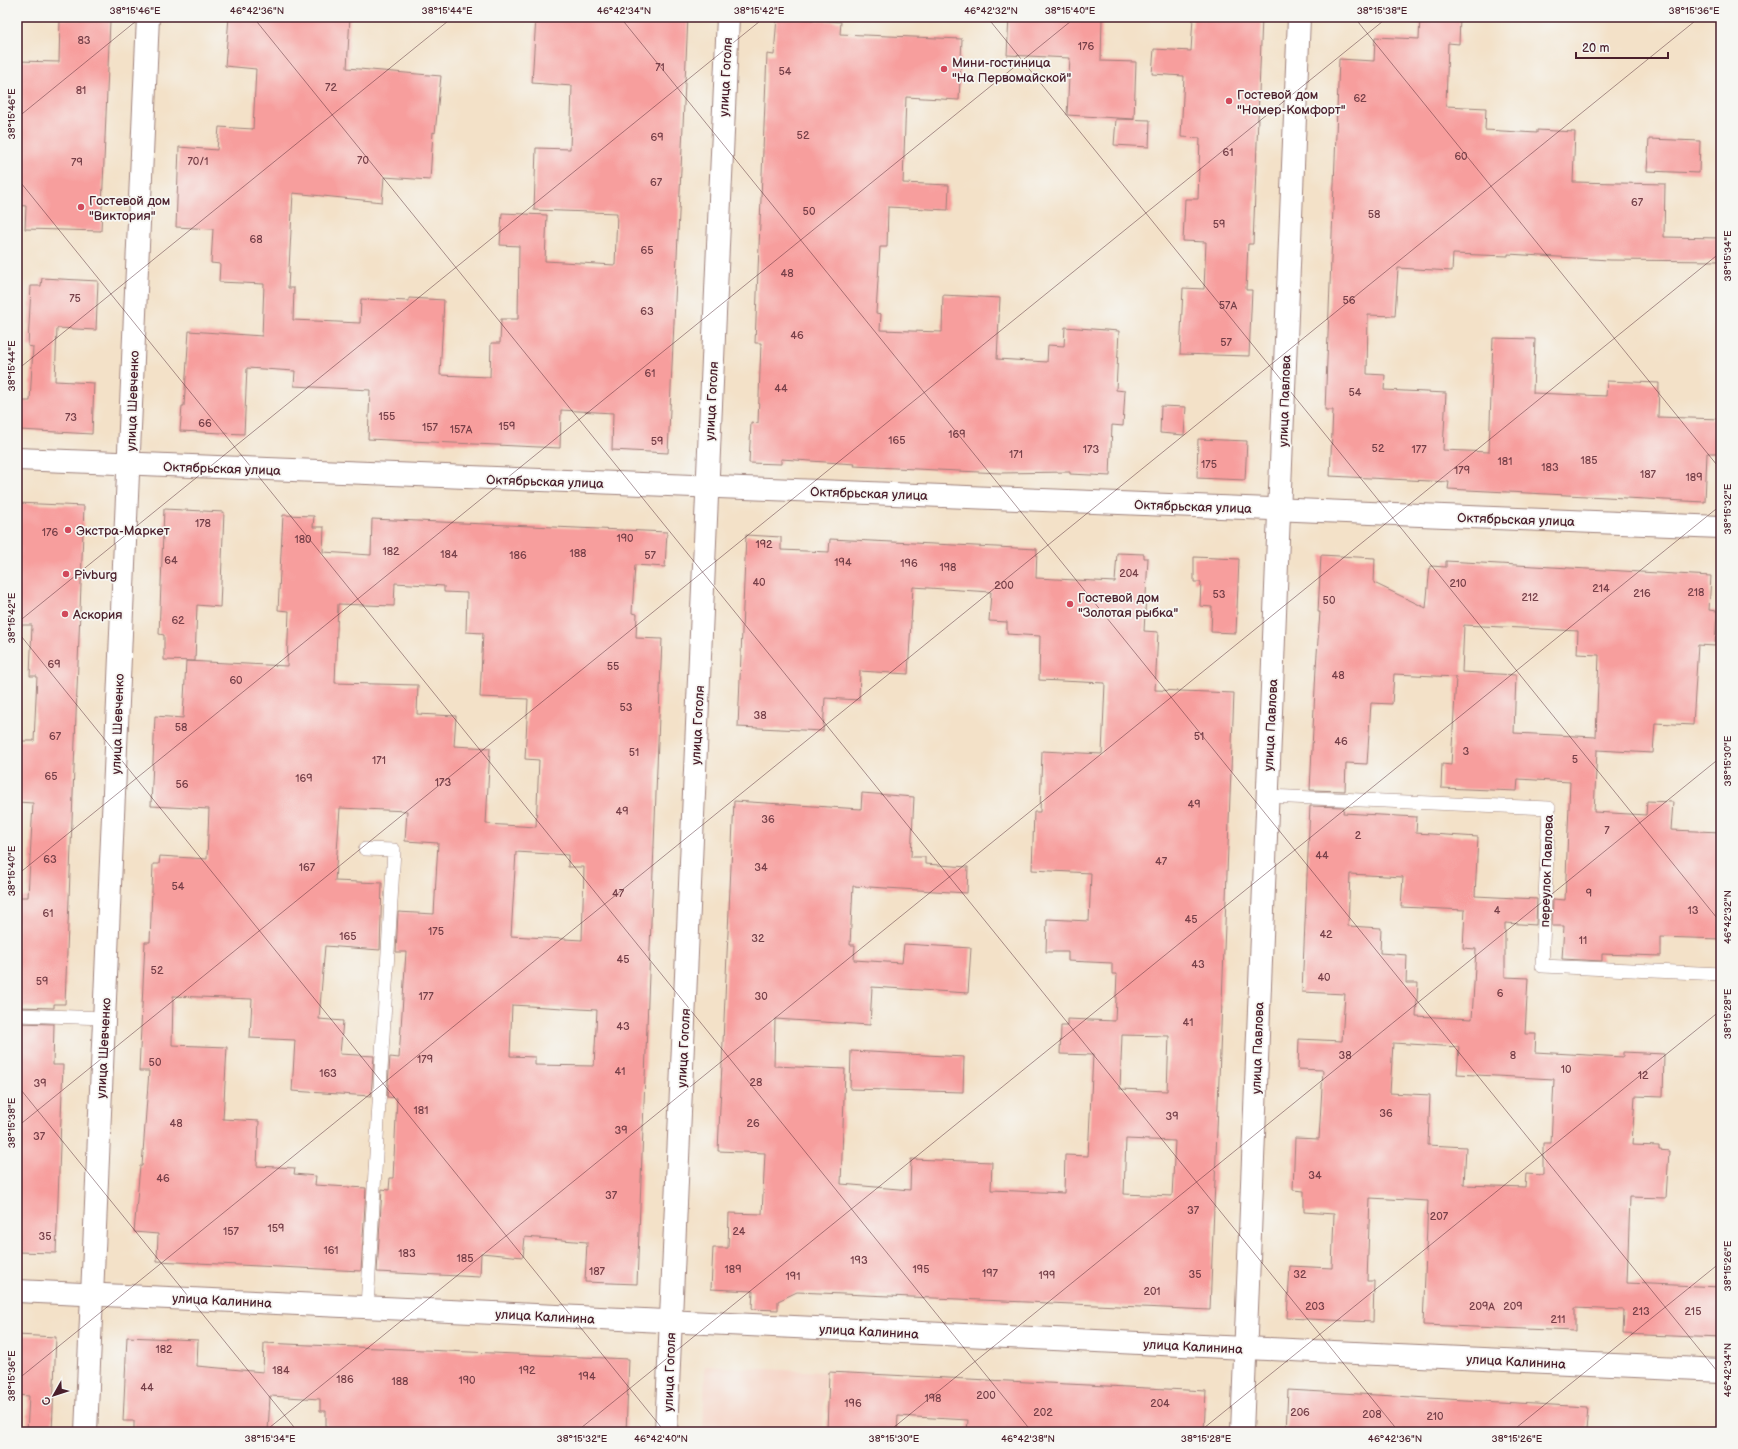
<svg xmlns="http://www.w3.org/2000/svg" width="1738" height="1449" viewBox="0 0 1738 1449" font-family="'Balsamiq Sans',sans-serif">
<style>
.built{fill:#f6d2c3}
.building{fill:#f79e9d;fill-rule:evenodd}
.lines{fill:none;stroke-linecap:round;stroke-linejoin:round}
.service-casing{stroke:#9e807a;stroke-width:14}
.minor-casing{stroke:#9e807a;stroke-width:24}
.tertiary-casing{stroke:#9e807a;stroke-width:24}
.service{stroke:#fff;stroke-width:13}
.minor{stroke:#fff;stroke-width:22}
.tertiary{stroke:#fff;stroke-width:22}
.ticks{fill:none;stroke:#4a1f2b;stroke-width:1;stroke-opacity:0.45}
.poi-dot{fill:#d1495b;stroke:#f6f6f2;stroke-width:1.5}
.labels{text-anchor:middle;stroke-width:3.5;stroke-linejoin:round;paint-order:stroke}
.number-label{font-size:11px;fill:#753f48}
.poi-label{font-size:13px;fill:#4a1f2b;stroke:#f6f6f2;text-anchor:start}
.street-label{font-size:13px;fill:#4a1f2b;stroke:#f6f6f2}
.neatline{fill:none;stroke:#4a1f2b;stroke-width:1.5}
.ticks-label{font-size:10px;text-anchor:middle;fill:#4a1f2b}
</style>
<rect width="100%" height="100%" fill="#f6f6f2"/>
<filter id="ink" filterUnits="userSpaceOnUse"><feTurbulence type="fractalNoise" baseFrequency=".025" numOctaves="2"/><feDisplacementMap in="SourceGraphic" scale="8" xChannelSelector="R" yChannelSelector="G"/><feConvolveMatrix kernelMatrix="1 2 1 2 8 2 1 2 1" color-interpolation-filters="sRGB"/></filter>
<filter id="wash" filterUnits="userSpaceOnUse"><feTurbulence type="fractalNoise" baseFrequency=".012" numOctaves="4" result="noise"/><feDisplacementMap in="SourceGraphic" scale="16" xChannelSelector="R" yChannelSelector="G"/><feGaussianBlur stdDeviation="0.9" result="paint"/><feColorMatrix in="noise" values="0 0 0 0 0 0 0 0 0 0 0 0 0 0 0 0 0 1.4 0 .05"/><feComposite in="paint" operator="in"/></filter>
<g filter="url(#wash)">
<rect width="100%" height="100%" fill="#f3e1c8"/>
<path class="built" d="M705,1366L825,1372L823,1432H703Z"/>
<g id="blocks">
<g class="building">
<path d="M229,17H350L347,68L441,76L435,133L433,132L430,180L384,177L382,202L293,193L288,288H294L293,320L360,323L361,299L409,301V298L444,300L440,375L490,377L491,343H500L501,319H518L519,246L500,245L502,213L547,215L545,261L615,265L617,213L534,210L536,148L570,149L572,86L532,83L536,17H688L668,453L612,450L613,413L561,410L560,448L368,439L370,390L294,386L295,371L247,368L244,434L180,431L182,406H184L189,331L262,336L264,284L219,282L220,264L211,263L213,229L176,227L179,147L217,150L219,127L253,129L256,69L225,66Z"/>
<path d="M777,17L841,22L840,34L962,39L959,100L906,97L903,183L949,185L948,210L888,207L887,247H880L876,313L881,314L880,330L942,332L943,295L1000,298L997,359L1047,362L1048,345L1064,346L1065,327L1119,331L1116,390L1125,391L1123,426L1112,425L1110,476L1070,474V472L1000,473L854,466L855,464L781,459V464L749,463L751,422L758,423L761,343H755L767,54L774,55Z"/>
<path d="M1009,17H1102L1101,61L1136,62L1134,119L1067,115L1070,58L1007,55Z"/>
<path d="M1193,17H1262L1253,244H1248L1246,290H1252L1249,356L1180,354L1183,288L1204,289L1206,242L1183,241L1185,199H1198L1200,138L1181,137L1184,76L1152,74L1154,49L1191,51Z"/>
<path d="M1420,17H1460L1459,44L1448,43L1446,106L1486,108L1485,130L1537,133V130L1575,132L1573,182L1665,184L1664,237L1721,238V261L1609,260L1508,254V256L1453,254L1452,271L1398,268L1395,316L1368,315L1367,374L1385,375L1384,390L1446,393L1443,450L1489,452L1493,338L1535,339L1533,393L1606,396L1607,381L1659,383L1658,417L1721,419V453H1707L1705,502L1448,489L1449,482L1330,476L1333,410H1325L1339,59L1374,61L1375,37L1419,39Z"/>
<path d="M60,19L110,21L101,231L25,229L26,206L17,205V61L59,62Z"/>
<path d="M1116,119L1150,120L1149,147L1114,145Z"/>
<path d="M1649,139L1700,141L1699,173L1647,171Z"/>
<path d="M42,278L98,281L96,330L57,328L55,381L94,383L92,434L20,430L21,401H30L33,347L28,346L31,286H41Z"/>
<path d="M1161,406L1186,407L1184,435L1160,433Z"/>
<path d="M1198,439L1247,441L1245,480L1197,478Z"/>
<path d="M17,503L84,506L65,1004H54V1008L17,1007V897H28L33,803L17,802V741H34L37,676H30L32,625H17Z"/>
<path d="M164,509L224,512L220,607L197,605L195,661L164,660V635L159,634Z"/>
<path d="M283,515L314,516L313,527H324L323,552L371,555L372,519L667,532L665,567L635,565L632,613L637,614L636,638L662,639L637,1284L585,1282L587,1242L525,1237L523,1257L481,1253L480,1277L377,1272L382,1189L389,1190L390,1178H393L397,1098L387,1097L390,1057L399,1058L406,952H396L398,912L434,914L438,843L405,841L407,811L340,808L335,881L382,883L380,950L325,946L319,1019L343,1021L340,1054L374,1056L371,1096L292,1091L295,1040L250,1038L252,999L173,996L172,1045L227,1047L223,1119L259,1121L257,1166L295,1168L294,1174L316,1176L315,1185L366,1188L361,1271L157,1261L158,1234L134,1232L140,1166H142L149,1071H139L145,942H150L153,864H159L160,856L207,859L209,809L151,806L155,716L183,718L186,661L287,666L289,611L278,610ZM395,583L444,586V592L467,593L466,632L483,633L480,697L528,699L525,759L539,760L536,827L486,824L490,748L454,746L456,716L417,714L418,685L335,683L338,604L394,606ZM516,852L568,855V867H584L582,940L511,936ZM512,1005L597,1010L594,1066L535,1065V1057L510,1056Z"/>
<path d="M746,535L781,537V550L829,552L830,539L1037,549L1036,578L1115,582L1117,553L1144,554V558H1148L1144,631L1158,632L1155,690L1234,693L1210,1310L797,1292L778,1301V1310L752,1309L753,1291L711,1289L713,1248H728L729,1213L762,1214L765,1153L718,1151L734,801L861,809L862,793L914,797L911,857H925V864L968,867L967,893L853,886L850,945H855L854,960L902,963L904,944L971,948L968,993L872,987L870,1025L775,1019L774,1066L845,1069L841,1184L910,1190L911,1159L992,1162L991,1190L1064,1193L1065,1155L1088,1156L1093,1055L1060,1054L1061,1026H1067V1019L1115,1021L1117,974H1112V963L1068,961V952H1046L1047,919L1089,921L1091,873L1032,870L1034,812H1040L1042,751L1102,754L1105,683L1039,680L1040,636L1007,634V622L989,621L991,592L913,587L908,674L860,671L859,700L825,698L823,731L738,727ZM1122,1035L1169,1036L1167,1091L1120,1089ZM1126,1139L1175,1141L1172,1196L1124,1194Z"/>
<path d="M1321,555L1375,558L1374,583L1426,608L1430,566L1446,567V561L1711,576L1709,610L1717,611L1715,646L1698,645L1693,725L1655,723L1653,753L1597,750L1594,812L1646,815L1647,801L1673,802L1671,830L1721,832V939L1661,937V956L1602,954V961L1562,959L1564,926H1552L1553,899L1565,900L1570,782L1518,779L1517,791L1441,788L1442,764L1451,765L1456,677L1394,674L1392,704L1371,703L1367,764L1346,763L1345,791L1310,790L1316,668L1320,612H1318ZM1464,625L1578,631L1577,654L1599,655L1596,737L1514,733L1516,675L1462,672Z"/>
<path d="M1194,557L1239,559L1236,633L1211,632L1212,607L1200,606L1201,582H1194Z"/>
<path d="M1310,806L1344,807L1343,813L1417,817L1416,833L1478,837L1475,896L1537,899L1536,925L1505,923V977L1528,978L1525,1034H1536L1535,1052L1623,1057V1052L1664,1054L1663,1097L1635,1096L1632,1145L1659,1146V1150L1669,1151L1666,1198L1630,1197L1627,1283L1721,1287V1338L1623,1334L1624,1310L1575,1308V1331L1423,1325L1428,1201L1370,1198L1367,1281H1374L1373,1322L1287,1318L1290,1266L1332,1268L1334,1214L1304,1212V1191L1293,1190L1295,1138L1319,1139L1323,1070L1298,1069L1299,1039L1342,1041L1345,994L1302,992ZM1350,874L1403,877L1401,907L1465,910L1463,948L1476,949L1472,1019L1416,1016L1418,983H1406L1407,955L1380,953L1381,928L1348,926ZM1393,1043L1459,1047L1457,1074L1554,1079L1551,1143H1543V1175L1526,1174L1525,1187L1464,1185L1466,1147L1428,1145L1430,1095L1390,1093Z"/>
<path d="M17,1023L54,1024L53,1065H63L56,1253L17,1252Z"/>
<path d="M851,1051L964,1057L963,1092L850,1089Z"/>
<path d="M17,1335L56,1337L52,1432H27L29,1396L17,1395Z"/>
<path d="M127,1337L198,1340L197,1366L263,1372L264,1343L629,1359L626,1432H326V1411H320V1399L270,1396L268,1432H134V1421H123Z"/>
<path d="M829,1372L1206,1391L1204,1432H1100L1063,1430V1432H967L968,1420L898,1416L897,1432H827Z"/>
<path d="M1288,1390L1588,1407L1586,1432H1286Z"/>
</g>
</g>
</g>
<g filter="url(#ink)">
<use href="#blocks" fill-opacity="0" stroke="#9e807a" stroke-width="1"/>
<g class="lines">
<g class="service-casing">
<g id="service">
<path d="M1267,796L1549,808L1542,966L1721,974"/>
<path d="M365,849L394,850L367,1307"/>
<path d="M17,1015L105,1018"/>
</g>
</g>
<g class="minor-casing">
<g id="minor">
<path d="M17,459L1721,527"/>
<path d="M17,1291L1721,1370"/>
<path d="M86,1432L148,17"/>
<path d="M1242,1432L1299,17"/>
</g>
</g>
<g class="tertiary-casing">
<path id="tertiary" d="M666,1432L728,17"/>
</g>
<use href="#service" class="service"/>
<use href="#minor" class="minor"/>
<use href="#tertiary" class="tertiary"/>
</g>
</g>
<path class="ticks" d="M253,17L1399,1432M620,17L1721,1376M987,17L1721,923M1354,17L1721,470M17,118L141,17M17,178L1032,1432M17,370L453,17M17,623L765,17M17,631L665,1432M17,875L1076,17M17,1085L298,1432M17,1127L1388,17M17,1380L1700,17M264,1432L1721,252M576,1432L1721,505M888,1432L1721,757M1199,1432L1721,1010M1511,1432L1721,1262"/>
<g class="poi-dot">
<circle cx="944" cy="69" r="4"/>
<circle cx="1229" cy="101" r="4"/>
<circle cx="81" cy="207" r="4"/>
<circle cx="68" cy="530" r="4"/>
<circle cx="66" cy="574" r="4"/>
<circle cx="1070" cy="604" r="4"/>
<circle cx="65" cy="614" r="4"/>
</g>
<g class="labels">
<g class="number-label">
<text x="84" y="44">83</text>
<text x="1086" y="50">176</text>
<text x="660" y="71">71</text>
<text x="785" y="75">54</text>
<text x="331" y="91">72</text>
<text x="81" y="94">81</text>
<text x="1360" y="102">62</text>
<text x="803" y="139">52</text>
<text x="657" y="141">69</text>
<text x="1228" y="156">61</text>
<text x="1461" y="160">60</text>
<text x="363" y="164">70</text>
<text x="198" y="165">70/1</text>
<text x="77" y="166">79</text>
<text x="656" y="186">67</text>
<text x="1637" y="206">67</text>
<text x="809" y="215">50</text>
<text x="1374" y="218">58</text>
<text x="1219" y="228">59</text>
<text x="256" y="243">68</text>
<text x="647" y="254">65</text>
<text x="787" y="277">48</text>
<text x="75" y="302">75</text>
<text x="1349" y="304">56</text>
<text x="1228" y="309">57А</text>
<text x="647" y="315">63</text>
<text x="797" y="339">46</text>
<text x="1226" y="346">57</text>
<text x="650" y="377">61</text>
<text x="781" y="392">44</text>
<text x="1355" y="396">54</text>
<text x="387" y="420">155</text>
<text x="71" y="421">73</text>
<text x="205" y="427">66</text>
<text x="507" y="430">159</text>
<text x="430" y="431">157</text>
<text x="461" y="433">157А</text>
<text x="957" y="438">169</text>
<text x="897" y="444">165</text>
<text x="657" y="445">59</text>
<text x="1378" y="452">52</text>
<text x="1091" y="453">173</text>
<text x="1419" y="453">177</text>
<text x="1016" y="458">171</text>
<text x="1589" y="464">185</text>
<text x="1505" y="465">181</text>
<text x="1209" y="468">175</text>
<text x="1550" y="471">183</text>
<text x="1462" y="474">179</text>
<text x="1648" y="478">187</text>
<text x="1694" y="481">189</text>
<text x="203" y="527">178</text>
<text x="50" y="536">176</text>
<text x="625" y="542">190</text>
<text x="303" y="543">180</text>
<text x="764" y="548">192</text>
<text x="391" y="555">182</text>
<text x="578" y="557">188</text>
<text x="449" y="558">184</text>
<text x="518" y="559">186</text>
<text x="650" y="559">57</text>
<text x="171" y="564">64</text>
<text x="843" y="566">194</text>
<text x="909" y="567">196</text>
<text x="948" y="571">198</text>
<text x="1129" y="577">204</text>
<text x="759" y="586">40</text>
<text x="1458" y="587">210</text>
<text x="1004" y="589">200</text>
<text x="1601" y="592">214</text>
<text x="1696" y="596">218</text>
<text x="1642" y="597">216</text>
<text x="1219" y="598">53</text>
<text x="1530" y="601">212</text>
<text x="1329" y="604">50</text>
<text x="178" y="624">62</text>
<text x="54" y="668">69</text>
<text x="613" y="670">55</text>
<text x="1338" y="679">48</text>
<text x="236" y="684">60</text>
<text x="626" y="711">53</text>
<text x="760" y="719">38</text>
<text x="181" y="731">58</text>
<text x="55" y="740">67</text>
<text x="1199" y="740">51</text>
<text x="1341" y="745">46</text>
<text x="1466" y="755">3</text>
<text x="634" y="756">51</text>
<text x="1575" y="763">5</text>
<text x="379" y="764">171</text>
<text x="51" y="780">65</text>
<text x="304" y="782">169</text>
<text x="443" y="786">173</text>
<text x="182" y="788">56</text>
<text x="1194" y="808">49</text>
<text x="622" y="815">49</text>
<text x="768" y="823">36</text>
<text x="1607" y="834">7</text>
<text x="1358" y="839">2</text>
<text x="1322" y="859">44</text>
<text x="50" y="863">63</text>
<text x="1161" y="865">47</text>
<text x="307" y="871">167</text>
<text x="761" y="871">34</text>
<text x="178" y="890">54</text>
<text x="618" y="897">47</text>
<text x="1589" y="897">9</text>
<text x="1497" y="914">4</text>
<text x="1693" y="914">13</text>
<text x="48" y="917">61</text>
<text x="1191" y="923">45</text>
<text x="436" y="935">175</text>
<text x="1326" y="938">42</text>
<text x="348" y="940">165</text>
<text x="758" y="942">32</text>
<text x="1583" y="944">11</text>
<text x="623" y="963">45</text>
<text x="1198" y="968">43</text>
<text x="157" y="974">52</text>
<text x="1324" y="981">40</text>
<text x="42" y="985">59</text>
<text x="1500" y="997">6</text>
<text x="426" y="1000">177</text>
<text x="761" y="1000">30</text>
<text x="1188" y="1026">41</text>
<text x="623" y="1030">43</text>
<text x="1345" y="1059">38</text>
<text x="1513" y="1059">8</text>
<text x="425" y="1063">179</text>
<text x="155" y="1066">50</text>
<text x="1566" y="1073">10</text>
<text x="620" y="1075">41</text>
<text x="328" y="1077">163</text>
<text x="1643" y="1079">12</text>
<text x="756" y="1086">28</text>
<text x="40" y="1087">39</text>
<text x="421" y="1114">181</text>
<text x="1386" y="1117">36</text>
<text x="1172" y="1120">39</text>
<text x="176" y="1127">48</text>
<text x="753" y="1127">26</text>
<text x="621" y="1134">39</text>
<text x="39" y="1140">37</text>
<text x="1315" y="1179">34</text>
<text x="163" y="1182">46</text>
<text x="611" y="1199">37</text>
<text x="1193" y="1214">37</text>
<text x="1439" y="1220">207</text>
<text x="276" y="1232">159</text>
<text x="231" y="1235">157</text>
<text x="739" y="1235">24</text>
<text x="45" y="1240">35</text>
<text x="331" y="1254">161</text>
<text x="407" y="1257">183</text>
<text x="465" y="1262">185</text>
<text x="859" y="1264">193</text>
<text x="733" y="1273">189</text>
<text x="921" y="1273">195</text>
<text x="597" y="1275">187</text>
<text x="990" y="1277">197</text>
<text x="1195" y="1278">35</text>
<text x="1300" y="1278">32</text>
<text x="1047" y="1279">199</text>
<text x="793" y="1280">191</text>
<text x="1152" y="1295">201</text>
<text x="1315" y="1310">203</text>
<text x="1482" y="1310">209А</text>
<text x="1513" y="1310">209</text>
<text x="1641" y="1315">213</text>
<text x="1693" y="1315">215</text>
<text x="1558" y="1323">211</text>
<text x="164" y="1353">182</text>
<text x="281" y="1374">184</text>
<text x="527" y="1374">192</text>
<text x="587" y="1380">194</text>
<text x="345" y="1383">186</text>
<text x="467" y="1384">190</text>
<text x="400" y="1385">188</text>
<text x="147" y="1391">44</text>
<text x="986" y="1399">200</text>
<text x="933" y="1402">198</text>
<text x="853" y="1407">196</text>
<text x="1160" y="1407">204</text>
<text x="1043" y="1416">202</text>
<text x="1300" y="1416">206</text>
<text x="1372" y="1418">208</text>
<text x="1435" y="1420">210</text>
</g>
<g class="poi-label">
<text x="952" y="67">Мини-гостиница<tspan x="952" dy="15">"На Первомайской"</tspan></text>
<text x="1237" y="99">Гостевой дом<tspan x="1237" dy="15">"Номер-Комфорт"</tspan></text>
<text x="89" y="205">Гостевой дом<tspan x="89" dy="15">"Виктория"</tspan></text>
<text x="76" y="535">Экстра-Маркет</text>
<text x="74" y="579">Pivburg</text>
<text x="1078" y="602">Гостевой дом<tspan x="1078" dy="15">"Золотая рыбка"</tspan></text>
<text x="73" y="619">Аскория</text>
</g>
<g class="street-label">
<text transform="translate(725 77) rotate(-87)" y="5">улица Гоголя</text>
<text transform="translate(132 401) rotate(-88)" y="5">улица Шевченко</text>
<text transform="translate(711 401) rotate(-87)" y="5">улица Гоголя</text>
<text transform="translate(1284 401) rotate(-88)" y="5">улица Павлова</text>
<text transform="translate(222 468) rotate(2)" y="5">Октябрьская улица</text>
<text transform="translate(545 481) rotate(2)" y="5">Октябрьская улица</text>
<text transform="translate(869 493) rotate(2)" y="5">Октябрьская улица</text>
<text transform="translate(1193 506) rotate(2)" y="5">Октябрьская улица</text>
<text transform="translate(1516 519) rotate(2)" y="5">Октябрьская улица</text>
<text transform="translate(117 724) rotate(-88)" y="5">улица Шевченко</text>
<text transform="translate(697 725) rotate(-87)" y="5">улица Гоголя</text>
<text transform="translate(1270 725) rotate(-87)" y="5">улица Павлова</text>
<text transform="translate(1546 871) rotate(-88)" y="5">переулок Павлова</text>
<text transform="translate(103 1048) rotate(-87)" y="5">улица Шевченко</text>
<text transform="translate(683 1048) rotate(-87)" y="5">улица Гоголя</text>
<text transform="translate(1257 1048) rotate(-88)" y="5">улица Павлова</text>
<text transform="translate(222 1300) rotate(3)" y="5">улица Калинина</text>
<text transform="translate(545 1316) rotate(3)" y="5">улица Калинина</text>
<text transform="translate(869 1331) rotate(3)" y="5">улица Калинина</text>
<text transform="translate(1193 1346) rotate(3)" y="5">улица Калинина</text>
<text transform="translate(1516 1361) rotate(3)" y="5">улица Калинина</text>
<text transform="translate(669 1372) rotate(-88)" y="5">улица Гоголя</text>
</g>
</g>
<rect width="1738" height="1449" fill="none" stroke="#f6f6f2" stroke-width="44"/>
<g transform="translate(54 1395) rotate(231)" stroke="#f6f6f2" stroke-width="3" paint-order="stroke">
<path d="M0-3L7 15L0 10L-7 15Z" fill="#4a1f2b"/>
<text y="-6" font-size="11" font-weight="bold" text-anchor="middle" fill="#4a1f2b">С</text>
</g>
<path d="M1576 52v6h92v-6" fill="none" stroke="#4a1f2b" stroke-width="2"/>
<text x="1582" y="52" font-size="12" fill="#4a1f2b" stroke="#f6f6f2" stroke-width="3" paint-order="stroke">20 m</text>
<rect x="22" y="22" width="1694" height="1405" class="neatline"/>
<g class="ticks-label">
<text x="135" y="14">38°15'46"E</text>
<text x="257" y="14">46°42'36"N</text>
<text x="447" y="14">38°15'44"E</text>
<text x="624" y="14">46°42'34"N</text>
<text x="759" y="14">38°15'42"E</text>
<text x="991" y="14">46°42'32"N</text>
<text x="1070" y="14">38°15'40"E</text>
<text x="1382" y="14">38°15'38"E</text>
<text x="1694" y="14">38°15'36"E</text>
<text transform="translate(11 114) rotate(-90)" y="4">38°15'46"E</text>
<text transform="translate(1727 256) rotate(-90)" y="4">38°15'34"E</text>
<text transform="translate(11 366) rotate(-90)" y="4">38°15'44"E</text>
<text transform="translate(1727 509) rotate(-90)" y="4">38°15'32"E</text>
<text transform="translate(11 618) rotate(-90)" y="4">38°15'42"E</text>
<text transform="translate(1727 761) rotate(-90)" y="4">38°15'30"E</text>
<text transform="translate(11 871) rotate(-90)" y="4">38°15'40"E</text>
<text transform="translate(1727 917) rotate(-90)" y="4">46°42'32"N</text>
<text transform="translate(1727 1014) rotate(-90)" y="4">38°15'28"E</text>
<text transform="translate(11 1123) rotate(-90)" y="4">38°15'38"E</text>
<text transform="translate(1727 1266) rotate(-90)" y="4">38°15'26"E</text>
<text transform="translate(1727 1370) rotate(-90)" y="4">46°42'34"N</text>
<text transform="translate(11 1376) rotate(-90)" y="4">38°15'36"E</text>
<text x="270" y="1442">38°15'34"E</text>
<text x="582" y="1442">38°15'32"E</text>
<text x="661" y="1442">46°42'40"N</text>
<text x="894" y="1442">38°15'30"E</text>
<text x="1028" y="1442">46°42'38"N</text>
<text x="1206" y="1442">38°15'28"E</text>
<text x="1395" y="1442">46°42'36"N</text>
<text x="1517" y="1442">38°15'26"E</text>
</g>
</svg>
